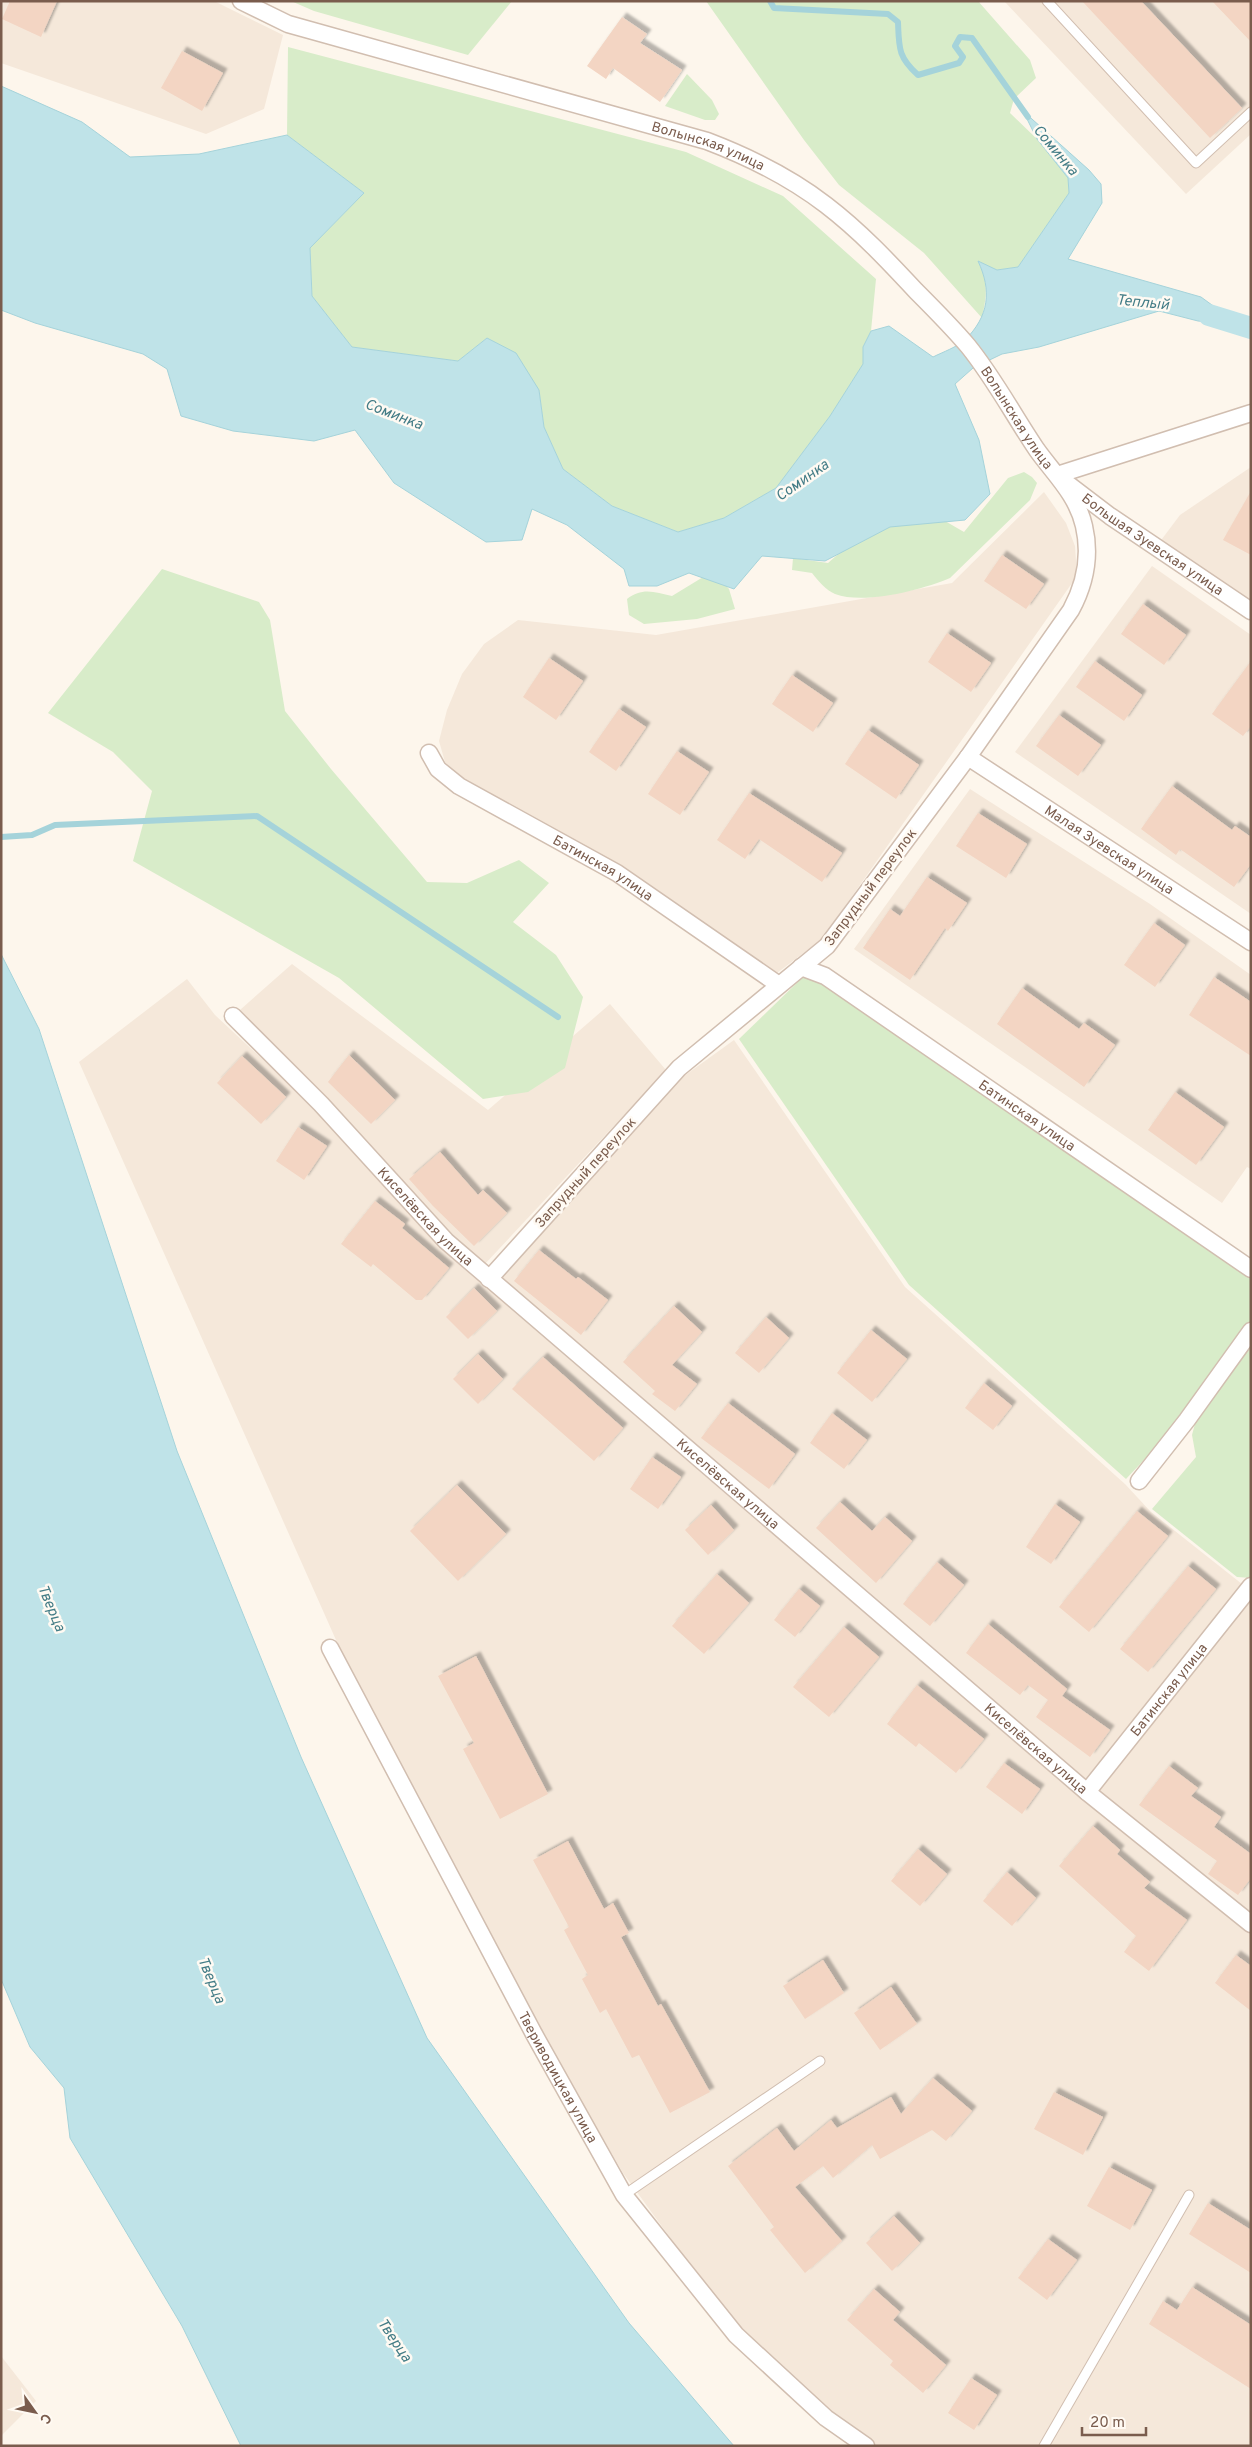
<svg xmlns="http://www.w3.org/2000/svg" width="1252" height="2447" viewBox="0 0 1252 2447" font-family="Overpass,sans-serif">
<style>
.residential{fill:#f5e8da}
.green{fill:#d8ecc9}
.water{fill:#bfe3e8;stroke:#a5d3da}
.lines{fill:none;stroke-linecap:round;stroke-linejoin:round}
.stream{stroke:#a5d3da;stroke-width:6}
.canal{stroke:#bfe3e8;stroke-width:22}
.building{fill:#f3d5c3;filter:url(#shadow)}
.service-casing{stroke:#d1beb0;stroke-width:11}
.minor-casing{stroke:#d1beb0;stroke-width:19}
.service{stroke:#fff;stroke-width:9}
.minor{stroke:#fff;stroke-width:16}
.labels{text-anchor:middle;stroke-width:5;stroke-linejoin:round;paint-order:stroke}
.street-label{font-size:14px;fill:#7a5c4d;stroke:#fffaf3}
.water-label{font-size:15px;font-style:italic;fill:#437c86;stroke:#fffaf3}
</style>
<defs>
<filter id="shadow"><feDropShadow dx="4.5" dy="-4.5" stdDeviation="1" flood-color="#0004"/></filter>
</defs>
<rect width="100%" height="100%" fill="#fdf6ec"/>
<g class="residential">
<path d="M1,1H214L283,35L264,109L206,134L1,63Z"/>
<path d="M1004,1H1251V134L1186,194Z"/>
<path d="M1251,467V605L1159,543L1180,515Z"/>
<path d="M1044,492L1066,523L1075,546L1077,576L822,939L777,973L616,867L475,787L457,775L445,762L439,741L447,710L462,674L484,644L518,620L656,635L952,583Z"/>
<path d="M1152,566L1251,635V914L1015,752Z"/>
<path d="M970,789L1150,904L1251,975V1169L1247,1167L1222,1203L854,949Z"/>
<path d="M292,964L488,1110L610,1004L666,1070L484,1265L449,1236L240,1010Z"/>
<path d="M187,979L215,1015L316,1109L442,1250L1080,1798L1251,1934V2446L876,2445L831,2413L736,2328L623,2173L542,2033L336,1640L79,1062Z"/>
<path d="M734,1040L905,1287L1125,1484L1151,1512L1242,1584L1086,1784L501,1278L680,1079Z"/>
<path d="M1251,1597V1914L1095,1791Z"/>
<path d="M1,2356L36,2401L1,2436Z"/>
</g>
<g class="green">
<path d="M291,1H512L468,55L314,11Z"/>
<path d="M706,1H978L1030,60L1036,78L1014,99L1010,113L1037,139L1068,178L1069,193L1018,267L997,270L979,262C988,284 987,294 982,318L924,253L839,185L804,140Z"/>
<path d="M288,47L686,152L783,196L876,279L871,331L863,347V364L830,416L776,488L724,518L678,532L612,506L563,469L544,427L539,390L487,338L458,361L352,347L312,296L310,248L364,193L287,135Z"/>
<path d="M687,74L712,100L719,114L715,120H705L665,106Z"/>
<path d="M1024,472L1032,477L1037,483L1030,500L950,578C922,590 864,605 835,594C826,590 818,581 812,573L792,570L793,558L828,563L853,541L895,522L945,521L964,532L1008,478Z"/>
<path d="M162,569L259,602L270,620L285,711L331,769L427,882L467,883L519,860L549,883L513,922L556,955L583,997L565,1068L528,1092L483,1099L339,978L133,861L152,791L113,752L48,713Z"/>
<path d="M713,571L729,589L735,609L697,619L644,624L629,615L627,599C642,587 655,592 672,596Z"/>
<path d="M805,975L823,980L1251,1279V1324L1175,1427L1126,1479L909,1285L739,1039Z"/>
<path d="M1251,1341V1578L1237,1577L1152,1509L1196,1457L1192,1435L1196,1420Z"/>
</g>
<g class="water">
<path d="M1,86L82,122L130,157L199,154L287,135L364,193L310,248L312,296L352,347L458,361L487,338L516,353L539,390L544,427L563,469L612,506L678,532L724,518L776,488L830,416L863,364V347L871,331L889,326L933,357C943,352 957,347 965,340C989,316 992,291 978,261L997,270L1018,267L1069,193L1068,178L1037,139L1023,111L1089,170L1101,184L1102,203L1068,259L1201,297L1238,324L1198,321L1159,311L1039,347L1002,354L973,368L955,384L979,440L990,494L965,520L890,527L825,561L762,556L734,589L689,573L657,586H629L624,569L567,525L532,509L522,540L486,542L394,483L355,430L314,441L233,431L181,416L167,369L143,354L35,323L1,310Z"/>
<path d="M1,954L39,1029L177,1451L301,1757L427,2038L629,2323L734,2446H241L182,2326L70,2138L64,2088L30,2047L1,1979Z"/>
</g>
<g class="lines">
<g class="stream">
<path d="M770,1L774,8L888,14L898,22C899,48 898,57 918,75L959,63L963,57L955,46L960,37L972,38L1028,117"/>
<path d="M1,837L32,835L55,825L257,816L558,1017"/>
</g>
<path class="canal" d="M1209,315L1251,328"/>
</g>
<g class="building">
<path d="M10,1H57L41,37L2,19Z"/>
<path d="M1082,1H1141L1242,108L1210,138Z"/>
<path d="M1212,1H1251V42Z"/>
<path d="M622,17L647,34L640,43L682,70L660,102L613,68L606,79L587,66Z"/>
<path d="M182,51L223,73L202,111L161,88Z"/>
<path d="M1251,491V555L1223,540Z"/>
<path d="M1002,555L1044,584L1026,609L984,581Z"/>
<path d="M1143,604L1186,635L1164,665L1121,634Z"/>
<path d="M947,633L991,663L971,692L928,662Z"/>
<path d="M549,658L583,681L556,720L523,697Z"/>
<path d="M1095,661L1142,695L1124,721L1076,687Z"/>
<path d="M1251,661V726L1243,736L1212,714Z"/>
<path d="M792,675L833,703L813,732L772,704Z"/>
<path d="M619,709L646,727L616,771L589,752Z"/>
<path d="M1059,715L1101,745L1078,776L1036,746Z"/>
<path d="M868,730L919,765L896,799L845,764Z"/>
<path d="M677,751L709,772L680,815L648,794Z"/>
<path d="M1172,786L1232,830L1235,826L1251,837V864L1234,887L1180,849L1176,855L1141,829Z"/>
<path d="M749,793L842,853L822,882L759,839L745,859L717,840Z"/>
<path d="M978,813L1027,844L1006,878L956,846Z"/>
<path d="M927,877L967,903L948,931L945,928L910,980L863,948L890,909L900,916Z"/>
<path d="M1154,923L1185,945L1155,987L1124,965Z"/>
<path d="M1214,977L1251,1002V1056L1189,1015Z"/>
<path d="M1022,988L1079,1029L1084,1023L1115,1045L1084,1087L997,1024Z"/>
<path d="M349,1055L395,1100L371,1124L328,1082Z"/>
<path d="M242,1056L286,1097L261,1124L217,1083Z"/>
<path d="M1175,1092L1224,1127L1196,1165L1148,1130Z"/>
<path d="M298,1127L327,1146L304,1180L276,1161Z"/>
<path d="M440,1152L478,1195L483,1190L507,1213L474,1246L433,1206L409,1179Z"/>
<path d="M375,1201L405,1224L402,1228L449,1268L422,1300H416L373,1264L371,1267L341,1244Z"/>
<path d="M539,1250L576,1279L578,1277L608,1300L581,1335L514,1281Z"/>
<path d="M474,1288L497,1311L468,1339L446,1317Z"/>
<path d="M674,1306L702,1332L672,1365L697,1384L675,1411L652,1394L655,1391L623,1362Z"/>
<path d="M766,1317L789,1338L759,1373L735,1353Z"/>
<path d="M871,1330L907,1359L872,1402L837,1373Z"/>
<path d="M478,1354L503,1379L478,1404L453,1379Z"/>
<path d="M543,1357L623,1428L594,1461L512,1389Z"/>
<path d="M984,1383L1012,1406L993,1430L965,1408Z"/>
<path d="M728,1403L795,1454L769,1489L701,1438Z"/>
<path d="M832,1413L867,1440L844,1469L810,1443Z"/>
<path d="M652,1457L681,1477L658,1509L630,1489Z"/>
<path d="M457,1485L506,1534L458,1581L410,1531Z"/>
<path d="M840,1502L872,1531L885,1517L912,1541L876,1583L816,1528Z"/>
<path d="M1055,1504L1080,1522L1051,1564L1026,1547Z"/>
<path d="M711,1505L734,1530L708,1555L685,1530Z"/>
<path d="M1137,1511L1168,1536L1089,1632L1059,1607Z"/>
<path d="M937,1562L964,1585L930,1626L903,1604Z"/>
<path d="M1188,1566L1216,1589L1148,1672L1120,1649Z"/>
<path d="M717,1574L749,1603L704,1654L672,1626Z"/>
<path d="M799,1589L820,1606L795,1637L774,1620Z"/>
<path d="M988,1624L1067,1689L1062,1696L1110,1730L1090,1757L1036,1717L1048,1700L1028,1685L1020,1695L966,1653Z"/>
<path d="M844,1627L879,1657L829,1717L793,1687Z"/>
<path d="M476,1656L548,1794L500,1819L463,1749L474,1743L438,1676Z"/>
<path d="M917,1685L984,1739L956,1773L919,1743L916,1747L887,1724Z"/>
<path d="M1004,1763L1040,1789L1022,1814L986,1787Z"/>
<path d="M1169,1766L1198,1788L1191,1796L1221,1817L1214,1827L1251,1854V1878L1238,1895L1208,1874L1217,1861L1139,1805Z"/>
<path d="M1093,1826L1120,1850L1117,1854L1150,1882L1144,1888L1187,1920L1149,1971L1124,1952L1136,1936L1059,1866Z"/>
<path d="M568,1841L604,1909L613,1903L629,1933L621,1937L658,2006L661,2004L710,2092L670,2113L639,2055L632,2058L606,2009L600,2013L582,1979L588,1975L564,1930L569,1927L533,1860Z"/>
<path d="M918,1849L947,1874L920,1906L891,1881Z"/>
<path d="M1007,1872L1036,1898L1012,1926L983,1901Z"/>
<path d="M1236,1955L1251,1966V2011L1215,1983Z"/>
<path d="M823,1960L844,1993L805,2019L783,1986Z"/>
<path d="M891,1987L917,2024L880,2050L854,2013Z"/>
<path d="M933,2078L972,2111L946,2141L932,2130L880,2159L872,2145L833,2178L823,2166L795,2187L842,2241L805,2273L770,2230L774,2227L728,2166L777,2128L794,2151L831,2120L837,2128L891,2097L901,2114Z"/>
<path d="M1054,2092L1103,2117L1083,2155L1034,2129Z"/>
<path d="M1109,2167L1152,2190L1130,2230L1087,2206Z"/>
<path d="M1208,2203L1251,2230V2273L1189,2234Z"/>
<path d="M894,2216L920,2243L892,2271L866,2243Z"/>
<path d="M1048,2239L1077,2260L1047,2300L1018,2278Z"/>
<path d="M1192,2287L1251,2325V2389L1149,2324L1163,2301L1177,2310Z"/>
<path d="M874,2289L900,2312L893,2320L946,2365L923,2393L890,2365L893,2361L847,2320Z"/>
<path d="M971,2378L997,2395L974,2430L948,2413Z"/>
</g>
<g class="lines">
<g class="service-casing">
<g id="service">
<path d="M1047,1L1196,163L1251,112"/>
<path d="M624,2195L820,2061"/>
<path d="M1044,2446L1189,2195"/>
</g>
</g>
<g class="minor-casing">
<g id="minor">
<path id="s1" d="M241,1L288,24L707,141C749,157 791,178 826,205C860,231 888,261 916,291C934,309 952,327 968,346C994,378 1014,416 1037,450C1055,475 1077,495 1084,526C1091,556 1085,584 1071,610L968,757L827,946L679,1068L489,1279"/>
<path d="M1057,475L1251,413"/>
<path id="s2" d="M1068,484L1110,516L1251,611"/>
<path id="s3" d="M429,753L438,769L459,786L617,873L779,985"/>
<path id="s4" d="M968,757L1251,942"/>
<path id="s5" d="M801,967L825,976L1251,1269"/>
<path id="s6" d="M233,1016L321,1104L446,1241L1087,1792L1251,1924"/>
<path d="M1139,1481L1187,1420L1251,1331"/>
<path id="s7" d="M330,1648L534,2034L624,2195L736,2335L826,2418L866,2446"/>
<path id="s8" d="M1087,1792L1251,1586"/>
</g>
</g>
<use href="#service" class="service"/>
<use href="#minor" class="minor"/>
</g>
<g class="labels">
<g class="street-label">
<text dy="5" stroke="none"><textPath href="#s1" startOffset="490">Волынская улица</textPath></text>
<text dy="5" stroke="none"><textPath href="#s1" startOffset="910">Волынская улица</textPath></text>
<text dy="5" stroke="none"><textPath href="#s2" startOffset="104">Большая Зуевская улица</textPath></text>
<text dy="5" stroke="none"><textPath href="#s4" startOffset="169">Малая Зуевская улица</textPath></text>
<text dy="5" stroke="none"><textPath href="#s3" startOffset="211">Батинская улица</textPath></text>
<text transform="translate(870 887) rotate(-53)" y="5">Запрудный переулок</text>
<text dy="5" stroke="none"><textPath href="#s5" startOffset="271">Батинская улица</textPath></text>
<text transform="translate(585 1172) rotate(-48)" y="5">Запрудный переулок</text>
<text dy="5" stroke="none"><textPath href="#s6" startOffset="278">Киселёвская улица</textPath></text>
<text dy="5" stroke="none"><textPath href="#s6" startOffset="682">Киселёвская улица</textPath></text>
<text dy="5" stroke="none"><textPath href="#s8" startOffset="131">Батинская улица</textPath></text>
<text dy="5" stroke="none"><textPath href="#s6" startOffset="1088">Киселёвская улица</textPath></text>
<text dy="5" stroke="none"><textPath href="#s7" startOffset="486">Твериводицкая улица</textPath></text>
</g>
<g class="water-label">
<text transform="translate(1056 150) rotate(50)" y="5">Соминка</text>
<text transform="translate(1143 302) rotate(6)" y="5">Теплый</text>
<text transform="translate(394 414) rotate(21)" y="5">Соминка</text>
<text transform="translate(802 480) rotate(-35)" y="5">Соминка</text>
<text transform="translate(52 1608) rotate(67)" y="5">Тверца</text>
<text transform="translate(212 1980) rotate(67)" y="5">Тверца</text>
<text transform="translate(395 2340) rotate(56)" y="5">Тверца</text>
</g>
</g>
<rect width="1252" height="2447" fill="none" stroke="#7a5c4d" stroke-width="5"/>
<g transform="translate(35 2412) rotate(123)" stroke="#fffaf3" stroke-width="4" paint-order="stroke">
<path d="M0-4L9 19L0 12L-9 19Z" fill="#7a5c4d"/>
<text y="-8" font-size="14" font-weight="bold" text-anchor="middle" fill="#7a5c4d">С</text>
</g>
<path d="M1082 2427v8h64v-8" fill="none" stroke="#7a5c4d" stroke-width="2.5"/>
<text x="1090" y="2427" font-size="15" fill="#7a5c4d" stroke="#fffaf3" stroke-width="4" paint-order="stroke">20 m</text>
</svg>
